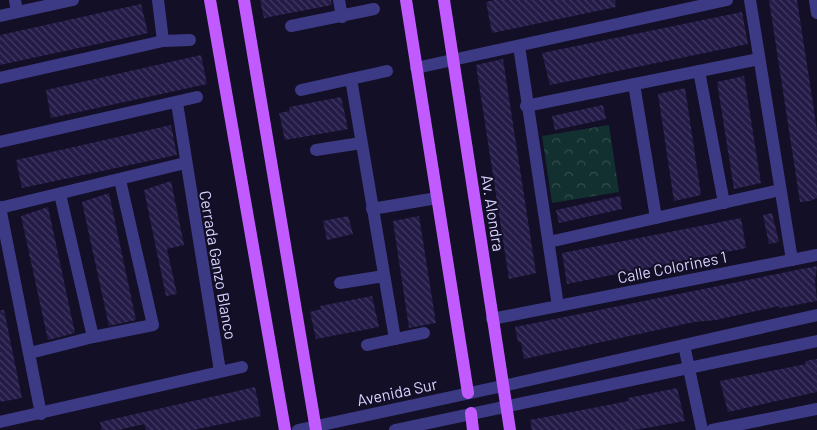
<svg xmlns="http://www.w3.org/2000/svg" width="817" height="430" viewBox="0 0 817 430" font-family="Barlow,sans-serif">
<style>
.park{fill:url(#park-crowns)}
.building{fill:url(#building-back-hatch)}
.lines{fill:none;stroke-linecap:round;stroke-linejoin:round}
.minor{stroke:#3d3a85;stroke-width:12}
.major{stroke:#c25bff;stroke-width:12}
.labels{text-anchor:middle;stroke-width:4;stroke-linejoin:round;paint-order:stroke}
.street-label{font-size:16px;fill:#d9d4ff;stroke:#130f26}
</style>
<defs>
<pattern id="park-crowns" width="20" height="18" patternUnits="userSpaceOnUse" patternTransform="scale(1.25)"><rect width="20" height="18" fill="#12302f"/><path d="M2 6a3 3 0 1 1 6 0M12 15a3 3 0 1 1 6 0" fill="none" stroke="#344d4e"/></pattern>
<pattern id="building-back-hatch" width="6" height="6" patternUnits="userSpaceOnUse" patternTransform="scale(1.25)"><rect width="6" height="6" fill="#241b47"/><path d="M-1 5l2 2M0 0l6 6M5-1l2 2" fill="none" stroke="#433b63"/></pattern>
</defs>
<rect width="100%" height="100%" fill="#130f26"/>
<path class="park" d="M609,125L619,192L552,203L542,136Z"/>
<g class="building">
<path d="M260,0H331L332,5L264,18Z"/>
<path d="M494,0H615L616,7L492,33L486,2Z"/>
<path d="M769,0H797L817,130V198L810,201L800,202Z"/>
<path d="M141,4L148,33L0,65V35Z"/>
<path d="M742,12L748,44L550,85L542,53Z"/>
<path d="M201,55L207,84L51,118L46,90Z"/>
<path d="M503,59L536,273L509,279L476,65Z"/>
<path d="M744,76L761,183L734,189L717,82Z"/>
<path d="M685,88L701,195L674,201L658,94Z"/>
<path d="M341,97L348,129L285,140L279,113L290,111L289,107Z"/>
<path d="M603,105L606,119L555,130L552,116Z"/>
<path d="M171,125L177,155L22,188L16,160Z"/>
<path d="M171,181L184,245L167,249L177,294L166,296L144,190Z"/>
<path d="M109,193L136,320L109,326L82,202Z"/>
<path d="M620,196L622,209L559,223L556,210Z"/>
<path d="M48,207L75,333L48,340L21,216Z"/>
<path d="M772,213L779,242L769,244L763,215Z"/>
<path d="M348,216L353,234L327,240L323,221Z"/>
<path d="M419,216L436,323L409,328L393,221Z"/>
<path d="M741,218L746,248L567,284L562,253Z"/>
<path d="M817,266L815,281L817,301L780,308L779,306L716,320L694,322L524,359L521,342H518L515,327Z"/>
<path d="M372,296L379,327L316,339L310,312L321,309L320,306Z"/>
<path d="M0,310H4L22,398L0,402Z"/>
<path d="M817,359V392L728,412L720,381L806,364L805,361Z"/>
<path d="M255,387L261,416L193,430H146L144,424L118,430H102L100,422Z"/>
<path d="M677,388L685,421L635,430H532L530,420L603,406L628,401V398Z"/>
</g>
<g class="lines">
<g class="minor">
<path d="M15,0L17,12"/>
<path d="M158,0L163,41"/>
<path d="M339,0L342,17"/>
<path d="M750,0L792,260"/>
<path d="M815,0L817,13"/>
<path d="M0,16L73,0"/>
<path d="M291,26L374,9"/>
<path d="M519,46L558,306"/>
<path d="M416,68L727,0"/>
<path d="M699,71L724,203"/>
<path d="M0,78L163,41L190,40"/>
<path d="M351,79L395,339"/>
<path d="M634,84L656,218"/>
<path d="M301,90L387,71"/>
<path d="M177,103L220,371"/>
<path d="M526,106L759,59"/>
<path d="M0,142L197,97"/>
<path d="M316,150L361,143"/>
<path d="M60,194L93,337"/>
<path d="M0,207L41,414"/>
<path d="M0,208L185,163"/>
<path d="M372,209L437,198"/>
<path d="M549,242L780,190"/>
<path d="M340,283L384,276"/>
<path d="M492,319L817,255"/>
<path d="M367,345L424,333"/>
<path d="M684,345L702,430"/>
<path d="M30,353L93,337L153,325L120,180"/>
<path d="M0,422L242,367"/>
<path d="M298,430L512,384L817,315"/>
<path d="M395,430L817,341"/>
<path d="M712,430L817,409"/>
</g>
<g class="major">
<path d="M210,0L285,430"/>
<path d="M244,0L316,430"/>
<path d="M406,0L468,393"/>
<path d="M444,0L510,430"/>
<path d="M471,413L473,430"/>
</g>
</g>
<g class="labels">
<g class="street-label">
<text transform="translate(493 213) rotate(81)" y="6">Av. Alondra</text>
<text transform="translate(218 265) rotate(80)" y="6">Cerrada Ganzo Blanco</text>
<text transform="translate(672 267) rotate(-11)" y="6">Calle Colorines 1</text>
<text transform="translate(397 392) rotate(-12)" y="6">Avenida Sur</text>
</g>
</g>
</svg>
